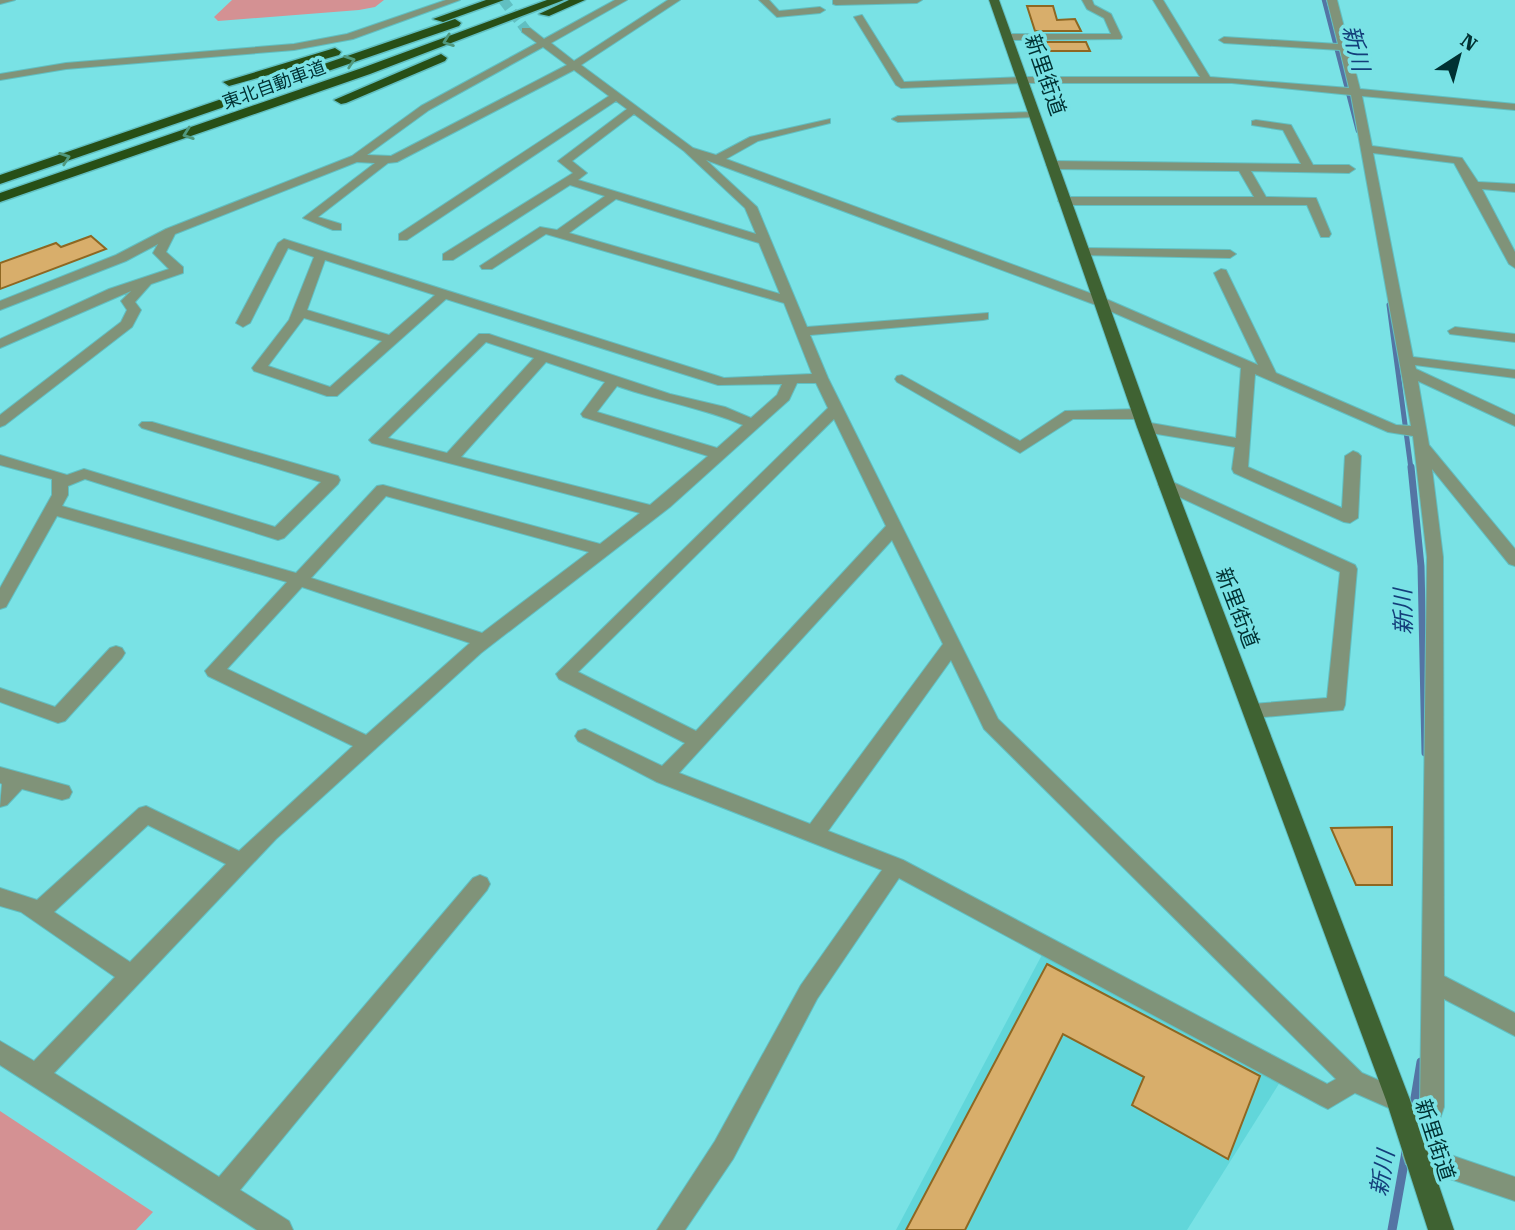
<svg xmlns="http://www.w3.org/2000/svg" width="1515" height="1230" viewBox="0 0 1515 1230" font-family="'Roboto Serif','Noto Sans JP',serif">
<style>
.built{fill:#61d6da}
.green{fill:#d49193}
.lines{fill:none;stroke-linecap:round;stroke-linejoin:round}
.stream-far3{stroke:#5475a4;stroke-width:4.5}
.stream-far2{stroke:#5475a4;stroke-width:5}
.stream-far1{stroke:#5475a4;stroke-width:7}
.stream{stroke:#5475a4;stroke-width:9}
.building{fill:#d8ae6b;stroke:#8e6722;stroke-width:2}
.minor-tunnel{stroke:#61bfc1;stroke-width:10;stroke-dasharray:10 5;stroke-linecap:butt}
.minor-casing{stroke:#61bfc1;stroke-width:2}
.primary-casing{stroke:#61bfc1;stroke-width:2}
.motorway-casing{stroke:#61bfc1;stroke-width:3}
.minor{fill:#809379;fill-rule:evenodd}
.primary{fill:#3f6232;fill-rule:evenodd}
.motorway{fill:#274f16;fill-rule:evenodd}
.oneway{stroke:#50987e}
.labels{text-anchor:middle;stroke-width:7;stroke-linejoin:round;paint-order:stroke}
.far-street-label{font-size:18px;fill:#003132;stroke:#79e2e5}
.street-label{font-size:21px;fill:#003132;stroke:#79e2e5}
.water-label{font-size:23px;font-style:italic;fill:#133e7a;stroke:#79e2e5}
</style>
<rect width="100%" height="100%" fill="#79e2e5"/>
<path class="built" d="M1044,951L1282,1079L1187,1230H896Z"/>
<g class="green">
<path d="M232,0H384L375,7L359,10L218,21L214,17Z"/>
<path d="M0,1111L153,1212L136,1230H0Z"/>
</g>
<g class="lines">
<path class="stream-far3" d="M1324,0L1358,131"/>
<path class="stream-far2" d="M1389,305L1411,469"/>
<path class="stream-far1" d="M1411,467L1421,566L1425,753"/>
<g class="stream">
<path d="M1412,1116L1421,1062"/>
<path d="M1392,1230L1406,1152"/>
</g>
</g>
<g class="building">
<path d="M1027,6H1053L1057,20L1075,19L1081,31H1035Z"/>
<path d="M1039,42H1086L1090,51H1041Z"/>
<path d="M91,236L106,249L0,289V263L56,243L61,247Z"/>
<path d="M1392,827V885H1356L1331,828Z"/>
<path d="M1047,964L1260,1076L1228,1159L1132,1105L1144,1077L1063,1034L965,1230H906Z"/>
</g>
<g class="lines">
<path class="minor-tunnel" d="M503,0L526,30"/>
<g class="minor-casing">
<g id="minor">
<path d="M0,0H15L0,4Z"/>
<path d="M446,0H460L353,39L294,50L66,69L0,80V74L66,63L294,44L347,34Z"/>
<path d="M615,0H627L551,43L574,61L668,0H680L581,65L693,148L716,155L750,137L830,119V123L758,141L726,159L1106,299L1258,365L1214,273L1221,269L1226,270L1276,373L1396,425L1411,426L1351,95L1232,83H1022L901,88L896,85L854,17L862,15L904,82L1022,77H1200L1153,0H1163L1210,77L1349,88L1340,50L1224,43L1219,40L1224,37L1338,44L1327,0H1337L1360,89L1515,104V110L1362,96L1372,146L1462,158L1478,182L1515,184V192L1482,189L1515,252V268L1509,264L1454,163L1373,153L1413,357L1515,370V378L1415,365L1416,369L1515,415V426L1418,381L1429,445L1515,549V566L1509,564L1432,469L1443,557L1444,976L1515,1013V1036L1444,999V1107L1430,1148L1515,1177V1201L1415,1167L1406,1164L1403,1155L1420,1107L1427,557L1413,436L1388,432L1255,374L1248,467L1342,508L1345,456L1353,451L1358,453L1361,456L1358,518L1350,523L1344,522L1234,473L1232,469L1235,447L1145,432L1137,427L1145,422L1236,438L1241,368L1096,305L706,160L757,207L807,327L988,313V319L983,320L810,335L828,378L998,719L1362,1073L1406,1092L1410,1100L1406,1108L1398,1112L1355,1093L1328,1109L1320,1105L899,878L817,999L733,1159L685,1230H657L715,1141L801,985L882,870L657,782L578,741L575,736L578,731L585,729L662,766L685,743L559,679L556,674L828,408L816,383H797L789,400L670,507L481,653L276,839L54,1073L219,1177L473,878L480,875L487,878L490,884L487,890L240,1190L289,1221L293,1230H257L0,1065V1041L34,1061L115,977L21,912L0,906V888L37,900L139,808L146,806L239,851L353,746L208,676L205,671L287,582L57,516L6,607L0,609V588L52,495V479L0,465V455L67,475L84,469L275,527L321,482L142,428L139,425L142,422H152L338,476L340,480L338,484L284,538L278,540L85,479L68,486V495L62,506L296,573L377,486L383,485L600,544L640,513L372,443L369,440L372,437L479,334H489L670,394L725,407L751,418L777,395L782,384L718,385L446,299L337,396H327L254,371L252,368L289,320L314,257L288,248L250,323L243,327L236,323L278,243L284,239L724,378L812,374L784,303L546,234L492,269H482L480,266L540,227L557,230L605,196L570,185L453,260H443V254L573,173L558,161L627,109L616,101L407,240H399V234L609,96L574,70L397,162L388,163L318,217L341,224V230H333L303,218L375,163L357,162L175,234L166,252L183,267V273L151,284L135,302L141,310L132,327L5,425L0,427V415L121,322L127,310L121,301L131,291L0,348V339L109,289L169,269L153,253L158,244L126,261L0,310V301L116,255L166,229L352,156L421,106L537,43L522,32V28H530L544,39ZM543,47L567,65L391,156L367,155L429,110ZM634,114L684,151L745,208L756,234L578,180L587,173L572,161ZM616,199L759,243L780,294L569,233ZM325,260L435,295L389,335L307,310ZM304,318L382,341L330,387L268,366ZM486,342L534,358L447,453L388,438ZM546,362L605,382L581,414L583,417L708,456L650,505L461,457ZM617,386C659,401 703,408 743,425L717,448L597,412ZM834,419L886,526L696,731L578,672ZM386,496L589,552L482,633L311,578ZM892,540L943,644L810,824L679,773ZM302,587L470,643L366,735L227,669ZM951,660L984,729L1336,1079L1327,1084L903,860L828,831ZM148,825L226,864L130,962L54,912Z"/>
<path d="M759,0H769L779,11L820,7L825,10L820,13L777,17Z"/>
<path d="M833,0H922L917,3L836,5L833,4Z"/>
<path d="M1082,0H1092L1094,5L1111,14L1122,37L1121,39L1008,40L1003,37L1008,34H1111L1104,18L1087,9Z"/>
<path d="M1034,112L1040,115L1038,117L898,122L892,119L898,116Z"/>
<path d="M1256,120L1291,125L1313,165H1349L1355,169L1349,173L1251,171L1266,197L1316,198L1331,234L1329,237H1321L1307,205H1064L1058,201L1064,197H1254L1239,171L1052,169L1046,165L1052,161L1301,164L1283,130L1252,125V121Z"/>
<path d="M1084,248L1230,250L1236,254L1230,258L1079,255V249Z"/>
<path d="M1455,327L1515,334V342L1450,334L1448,331Z"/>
<path d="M902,375L1020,441L1065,411L1140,409L1147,414L1140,419H1073L1020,453L897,382L895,379L897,376Z"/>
<path d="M1166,479L1355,565L1357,569L1345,705L1343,710L1252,718L1245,716L1243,711L1245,706L1252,704L1327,698L1340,572L1160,488L1158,484Z"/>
<path d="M116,646L122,648L125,653L122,658L65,721L58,723L0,702V688L55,707L110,648Z"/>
<path d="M0,767L69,786L72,792L69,798L62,800L22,789L7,805L0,807L2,784L0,783Z"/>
</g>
</g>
<g class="primary-casing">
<path id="primary" d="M989,0H999L1153,427L1410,1100L1454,1230H1428L1386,1100L1137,427Z"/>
</g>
<g class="motorway-casing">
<g id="motorway">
<path d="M486,0H504L443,22L433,19Z"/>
<path d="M547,0H564L370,74L0,202V193L362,68Z"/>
<path d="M569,0H585L549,16L539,14Z"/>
<path d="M455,19L461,23L459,26L0,184V175Z"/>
<path d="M335,48L341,52L339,55L229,86L223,82Z"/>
<path d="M441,54L447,58L445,61L346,103L341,104L334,100Z"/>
</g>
</g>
<use href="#minor" class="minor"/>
<use href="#primary" class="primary"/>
<use href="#motorway" class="motorway"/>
</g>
<defs><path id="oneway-chevron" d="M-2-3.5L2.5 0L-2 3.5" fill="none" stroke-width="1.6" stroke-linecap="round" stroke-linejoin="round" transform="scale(1.75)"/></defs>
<g class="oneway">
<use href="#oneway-chevron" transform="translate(448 41) rotate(160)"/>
<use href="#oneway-chevron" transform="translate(350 61) rotate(-19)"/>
<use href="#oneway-chevron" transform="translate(188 134) rotate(161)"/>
<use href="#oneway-chevron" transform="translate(65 158) rotate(-19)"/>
</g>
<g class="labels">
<g class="far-street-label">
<text transform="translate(274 85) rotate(-20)" y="6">東北自動車道</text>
</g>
<g class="street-label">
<text transform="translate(1045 75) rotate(71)" y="7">新里街道</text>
<text transform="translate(1237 608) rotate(69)" y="7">新里街道</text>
<text transform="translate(1435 1140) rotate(72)" y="7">新里街道</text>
</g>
<g class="water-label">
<text transform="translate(1356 48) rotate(76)" y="8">新川</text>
<text transform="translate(1403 612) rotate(-91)" y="8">新川</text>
<text transform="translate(1382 1173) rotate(-80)" y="8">新川</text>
</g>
</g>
<g transform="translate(1459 56) rotate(36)" stroke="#79e2e5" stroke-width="5" paint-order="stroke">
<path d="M0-5L12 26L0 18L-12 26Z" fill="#003132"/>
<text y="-10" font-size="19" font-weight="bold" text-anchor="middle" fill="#003132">N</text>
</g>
</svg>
